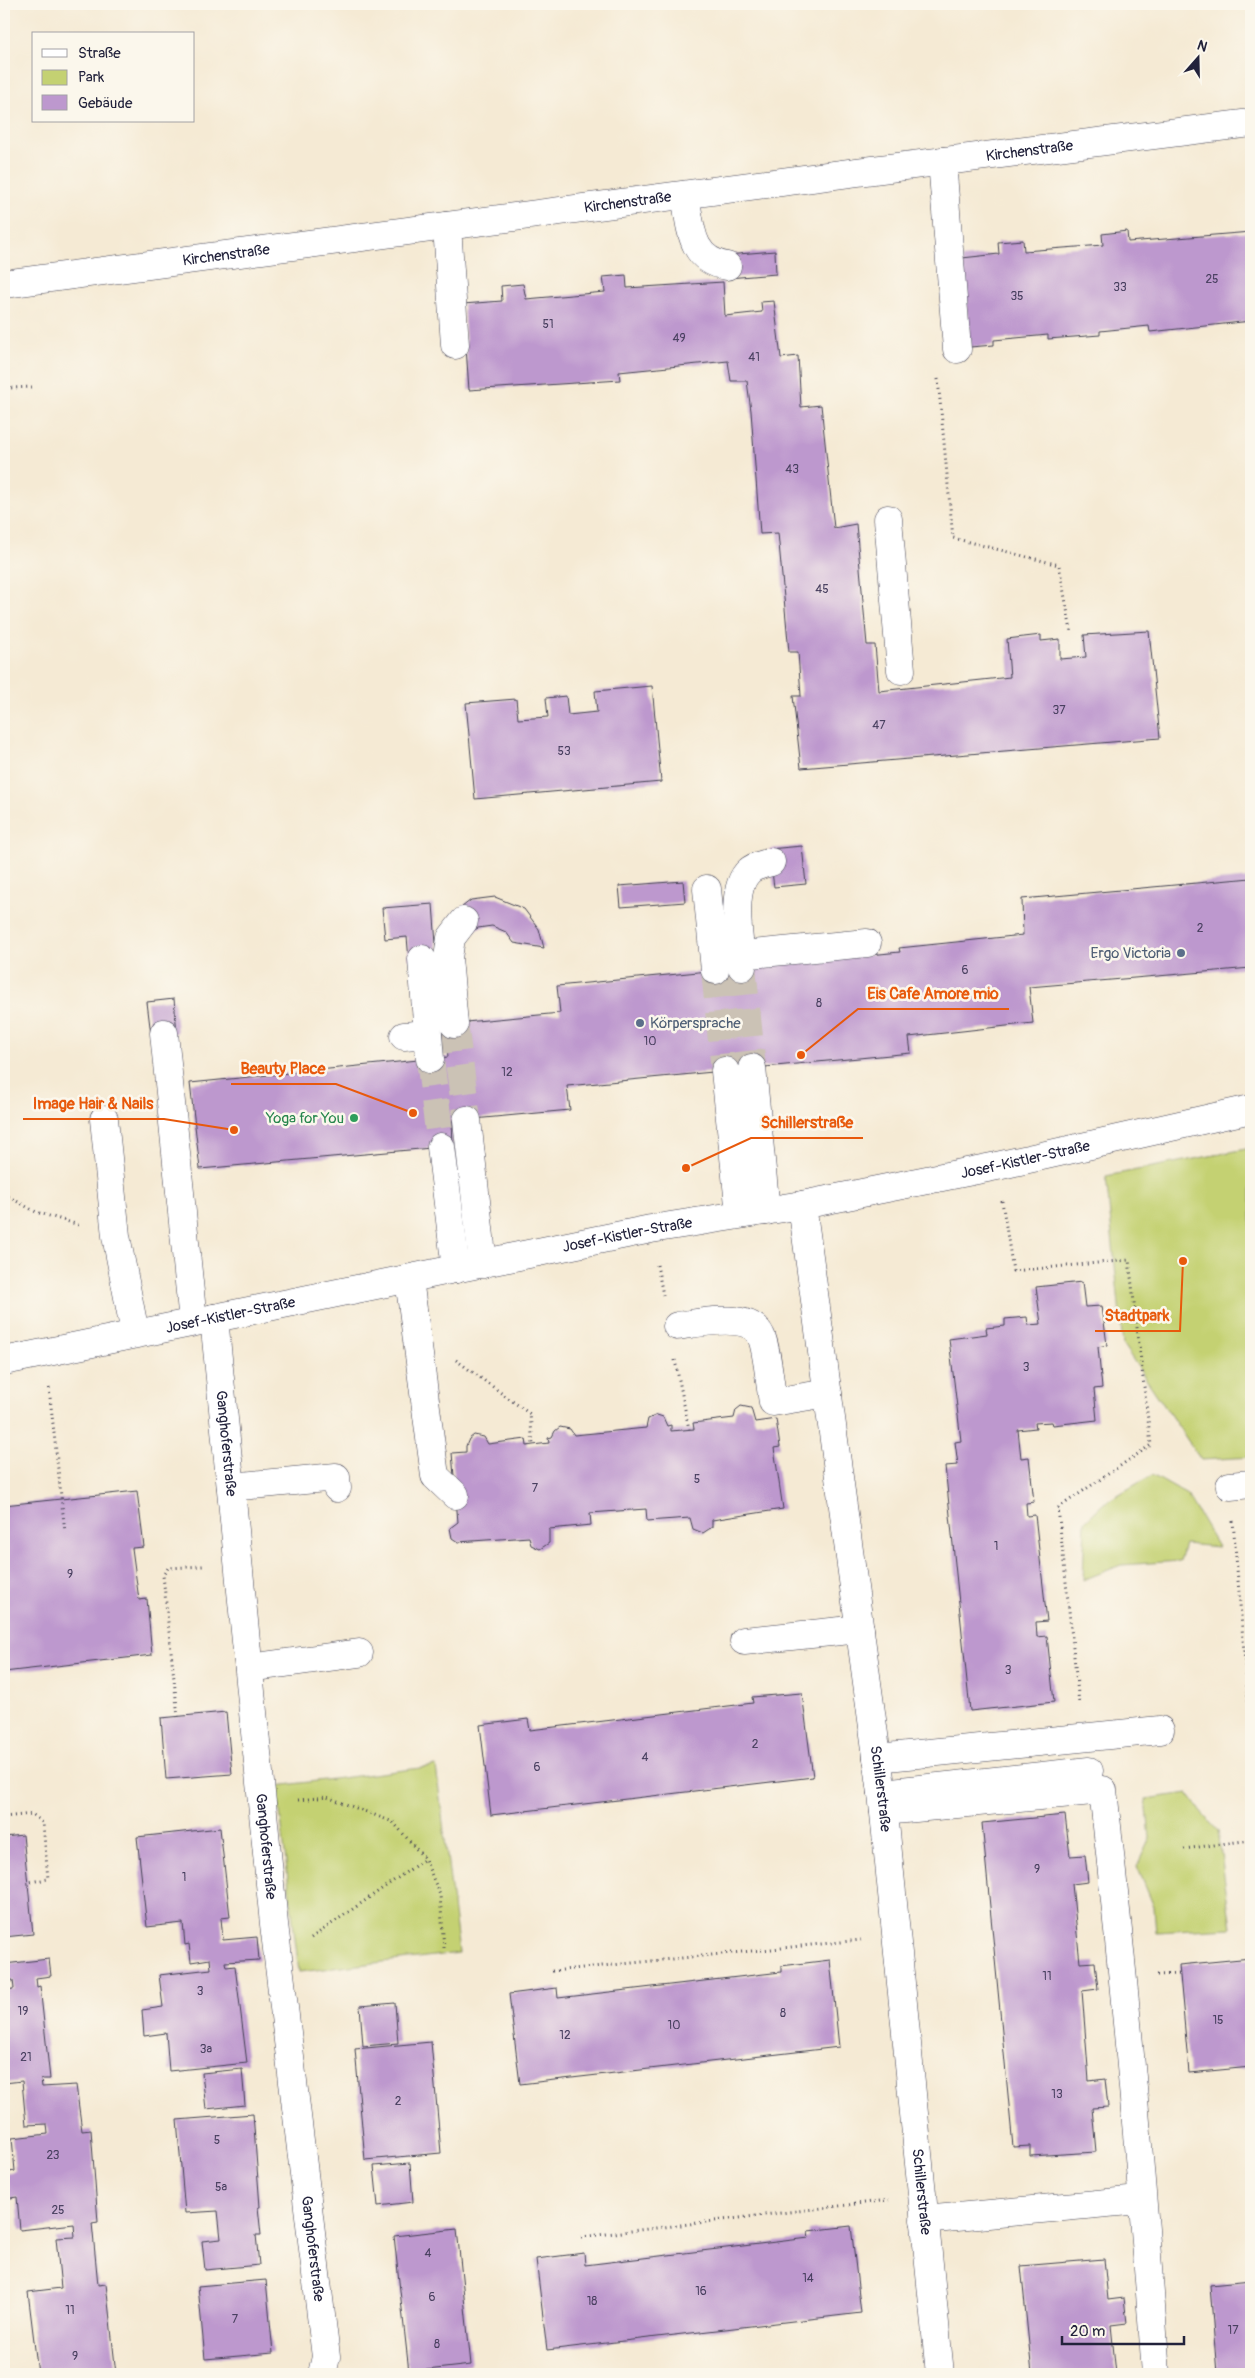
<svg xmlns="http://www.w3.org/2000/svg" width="1255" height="2378" viewBox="0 0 1255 2378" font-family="Pangolin,sans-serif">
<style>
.green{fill:#c4d172;stroke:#737a56}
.building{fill:#bd98ce}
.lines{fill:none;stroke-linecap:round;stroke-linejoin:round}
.minor-tunnel{stroke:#cbc2b5;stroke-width:28;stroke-dasharray:28 14;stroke-linecap:butt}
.minor-casing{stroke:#424052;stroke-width:29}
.path{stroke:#424052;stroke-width:3;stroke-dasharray:1 4;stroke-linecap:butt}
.minor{stroke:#fff;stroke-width:28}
.service-dot{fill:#5c6f8a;stroke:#fbf7ec;stroke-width:2}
.leisure-dot{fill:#2e9e5b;stroke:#fbf7ec;stroke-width:2}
.labels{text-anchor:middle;stroke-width:5;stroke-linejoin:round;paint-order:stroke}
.number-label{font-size:12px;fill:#494060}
.street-label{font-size:15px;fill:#22223b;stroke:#fbf7ec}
.service-label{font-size:15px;fill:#4e5e75;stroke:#fbf7ec;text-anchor:end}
.leisure-label{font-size:15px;fill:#27864d;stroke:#fbf7ec;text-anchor:end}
.leader{fill:none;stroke:#e8590c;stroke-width:2}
.callout-dot{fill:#e8590c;stroke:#fbf7ec;stroke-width:2}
.callout-label{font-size:16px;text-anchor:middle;font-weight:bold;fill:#e8590c;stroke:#fbf7ec;stroke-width:5;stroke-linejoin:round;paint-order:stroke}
</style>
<rect width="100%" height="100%" fill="#fbf7ec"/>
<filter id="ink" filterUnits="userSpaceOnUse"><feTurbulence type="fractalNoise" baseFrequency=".02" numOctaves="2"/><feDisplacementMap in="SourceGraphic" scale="10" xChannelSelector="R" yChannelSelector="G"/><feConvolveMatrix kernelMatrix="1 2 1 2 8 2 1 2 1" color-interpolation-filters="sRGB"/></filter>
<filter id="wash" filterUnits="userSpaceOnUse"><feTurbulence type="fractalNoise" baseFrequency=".0096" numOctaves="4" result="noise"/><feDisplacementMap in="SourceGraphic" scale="20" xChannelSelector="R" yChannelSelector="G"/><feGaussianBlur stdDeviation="1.12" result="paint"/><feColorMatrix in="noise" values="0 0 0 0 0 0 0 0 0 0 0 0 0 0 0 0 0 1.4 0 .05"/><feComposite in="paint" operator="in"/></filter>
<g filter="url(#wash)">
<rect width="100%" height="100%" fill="#f5ead4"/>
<g class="green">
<path d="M1251,1148V1457L1201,1460L1123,1345L1106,1176Z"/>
<path d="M1152,1475L1187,1495L1218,1547L1185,1544L1180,1561L1121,1565L1083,1580L1085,1521L1104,1503Z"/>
<path d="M436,1766L459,1953L299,1972L277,1786Z"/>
<path d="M1188,1793L1204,1816L1218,1831L1231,1928L1156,1932L1154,1907L1137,1866L1150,1838L1146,1799Z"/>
</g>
<g id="blocks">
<g class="building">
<path d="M1127,231L1128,242L1251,232V321L1150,332L1149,326L1100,331V335L1048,339V335L994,340V345L970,347L962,258L999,254L998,242L1023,240L1024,251L1103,245L1102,234Z"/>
<path d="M775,251L776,274L728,278L726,255Z"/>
<path d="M626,275L627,288L723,282L725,316L762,312L761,302L774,301L781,358L798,356L801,407L821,405L834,528L856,524L867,645H875L879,691L1010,677L1007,639L1041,635V641L1060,639V659L1086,657L1084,635L1149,631L1160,738L801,768L793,696H801L798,652H789L778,533L760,534L751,411L747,381H731L728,361L619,372L620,380L469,390L463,304L502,301L501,286L523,284L526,299L605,292L603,277Z"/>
<path d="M652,686L661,782L475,799L466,703L516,699L518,719L548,717L546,698L566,696L568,715L597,712L595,691Z"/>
<path d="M802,846L806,884L774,887L769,849Z"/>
<path d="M1251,878V968L1029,987L1033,1023L909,1037L911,1053L567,1086L570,1110L452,1121L453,1146L200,1169L190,1083L448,1057L445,1024L560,1013L557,986L900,952L899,948L1023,935L1022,899Z"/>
<path d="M683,881L685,902L621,907L619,886Z"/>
<path d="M495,897L524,909L539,929L544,948L514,943L506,932L492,926L478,928L471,932L457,911L471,900Z"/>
<path d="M433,904L437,958L409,960L407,937L385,939L382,908Z"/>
<path d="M174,999L177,1033L151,1035L147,1002Z"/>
<path d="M1082,1282L1085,1307L1102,1306L1107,1345L1098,1347L1102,1388L1094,1389L1097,1420L1053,1425L1052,1422L1035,1423L1036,1428L1018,1430L1021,1458L1029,1457L1034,1502L1026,1503L1027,1516L1035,1515L1047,1621L1036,1622L1037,1637L1047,1636L1054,1702L970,1711L945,1466L958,1465L955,1442L961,1441L949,1339L987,1334L986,1328L1005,1326V1319L1027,1317L1028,1325L1041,1324L1036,1287Z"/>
<path d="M741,1406L751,1408L755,1422L776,1419L780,1447L774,1448L783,1509L712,1520V1527L703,1533L693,1529L690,1518L647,1521L646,1509L590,1513L591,1525L549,1529V1543L540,1549L531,1545L529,1537L458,1542L452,1538L450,1528L458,1522L452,1453L466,1452V1446L469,1439L474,1435L484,1437L488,1444L526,1439L527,1446L533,1445L549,1443L548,1438L552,1437L555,1431L560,1427L570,1429L574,1435L646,1428L648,1419L657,1415L663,1417L667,1426L671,1425V1431L694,1429L693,1423L734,1418L736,1410Z"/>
<path d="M137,1491L144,1547L132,1548L139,1600L147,1599L152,1655L4,1672V1505Z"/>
<path d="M802,1693L813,1777L491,1815L480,1725L528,1719L530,1730L753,1703L752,1697Z"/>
<path d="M226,1712L232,1774L166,1779L161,1718Z"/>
<path d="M1065,1815L1070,1856L1085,1855L1088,1882L1072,1884L1080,1963L1095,1962L1098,1989L1082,1991L1089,2081L1105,2079L1108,2107L1092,2108L1096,2152L1030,2156V2146L1013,2147L982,1823Z"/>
<path d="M220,1828L230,1917L221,1918L223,1940L257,1937L259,1960L225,1962L226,1967L235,1966L247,2063L169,2071L166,2033L144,2036L142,2010L163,2007L159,1975L211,1969L210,1959L191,1962L189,1944L185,1945L183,1923L147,1927L137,1837Z"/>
<path d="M23,1835L33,1934L4,1937V1837Z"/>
<path d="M1251,1958V2067L1189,2073L1179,1965Z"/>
<path d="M49,1959L51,1976L36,1978L37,1987L40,1986L50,2079H41L42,2087L76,2085L82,2131L91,2130L98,2222L92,2223L98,2285L106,2284L116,2374H38L28,2292L61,2288L56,2238L75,2237L74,2224L20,2230L17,2197L4,2199V2173L15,2171L12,2138L48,2134L47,2124L26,2125L22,2081L4,2083V1990L14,1989L13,1980L4,1981V1964Z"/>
<path d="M830,1960L839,2047L520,2084L509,1994L557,1988L558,1998L781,1972V1966Z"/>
<path d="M395,2003L398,2043L363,2046L360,2006Z"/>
<path d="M431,2042L441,2153L365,2160L355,2049Z"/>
<path d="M242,2069L245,2105L206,2109L202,2073Z"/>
<path d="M253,2114L260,2207H258L261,2235H256L259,2265L205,2270L202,2241L221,2239L218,2211L185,2213L177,2120Z"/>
<path d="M410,2163L413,2202L378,2206L374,2166Z"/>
<path d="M851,2226L861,2313L547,2350L536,2259L584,2253L585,2265L809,2238L808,2231Z"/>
<path d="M457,2229L471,2365L409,2372L394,2236Z"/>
<path d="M1104,2259L1108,2300L1124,2298L1127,2323L1111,2325L1116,2374H1032L1021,2266Z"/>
<path d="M266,2280L273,2353L205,2359L198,2286Z"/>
<path d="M1251,2281V2374H1217L1210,2285Z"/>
</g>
</g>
</g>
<g filter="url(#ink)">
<use href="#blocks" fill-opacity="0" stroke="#424052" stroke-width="1"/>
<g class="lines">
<g class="minor-tunnel">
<path d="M742,967L752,1068"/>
<path d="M715,970L725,1071"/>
<path d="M454,1024L467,1120"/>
<path d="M430,1059L441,1147"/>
</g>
<g class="minor-casing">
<g id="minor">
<path d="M942,161L957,349"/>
<path d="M685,195C691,225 689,260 727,266"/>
<path d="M447,226L455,345"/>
<path id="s1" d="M4,284L857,172L1251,123"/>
<path d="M888,519L901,670"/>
<path d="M707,889L715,970"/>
<path d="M741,955L867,943"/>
<path d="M422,959L430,1059"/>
<path d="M742,967C740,943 729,889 749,871C754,866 764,864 771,862"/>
<path d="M454,1024L448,958L451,938L464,921"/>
<path d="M164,1033L193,1322"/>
<path d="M404,1036L428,1034"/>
<path d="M752,1068L766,1211"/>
<path d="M725,1071L740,1214"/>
<path d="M104,1119L116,1236L135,1333"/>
<path d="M467,1120L483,1264"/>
<path d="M441,1147L456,1269"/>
<path id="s2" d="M802,1205L882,1793L940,2374"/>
<path d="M409,1279L435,1476L455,1495"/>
<path id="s3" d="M214,1318L274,1924L326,2357L322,2374"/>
<path d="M677,1326C698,1323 750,1311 761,1336C767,1348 770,1386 773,1402L828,1393"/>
<path id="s4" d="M4,1361L651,1229L802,1205L997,1166L1251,1109"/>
<path d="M1230,1486L1251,1484"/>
<path d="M231,1487L336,1477L337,1488"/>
<path d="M744,1641L860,1629"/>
<path d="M249,1668L359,1653"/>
<path d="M877,1758L1160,1730"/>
<path d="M882,1793L1089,1771"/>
<path d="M884,1811L1103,1790C1125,1985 1142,2179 1156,2374"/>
<path d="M924,2220L1129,2201"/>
</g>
</g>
<g class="path">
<path d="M938,379L953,538L1059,565L1071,631"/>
<path d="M4,394L9,388L32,387"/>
<path d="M4,1194L36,1212L79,1225"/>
<path d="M1002,1201L1013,1271L1129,1260L1151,1445L1058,1508L1079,1703"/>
<path d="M657,1265L663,1295"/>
<path d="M456,1360L530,1414L533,1445"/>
<path d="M675,1360L689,1429"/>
<path d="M49,1388L65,1532"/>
<path d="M1233,1521L1251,1734"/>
<path d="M178,1717L163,1575L168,1568L203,1566"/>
<path d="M298,1800L327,1797L393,1822L425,1859L440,1895L444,1948"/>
<path d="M4,1817L32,1814L43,1823L48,1879L29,1882"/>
<path d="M1184,1849L1251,1840"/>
<path d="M311,1938L425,1859"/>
<path d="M552,1971L861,1940"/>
<path d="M1157,1975L1180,1974"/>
<path d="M581,2237L889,2200"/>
</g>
<use href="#minor" class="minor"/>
</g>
</g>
<g class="service-dot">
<circle cx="1181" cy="953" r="5"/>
<circle cx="640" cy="1023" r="5"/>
</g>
<circle class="leisure-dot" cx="354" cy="1118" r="5"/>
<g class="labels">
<g class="number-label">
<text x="1212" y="283">25</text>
<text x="1120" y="291">33</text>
<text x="1017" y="300">35</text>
<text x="548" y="328">51</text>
<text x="679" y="342">49</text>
<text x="754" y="361">41</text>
<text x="792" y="473">43</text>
<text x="822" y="593">45</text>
<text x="1059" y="714">37</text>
<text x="879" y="729">47</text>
<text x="564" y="755">53</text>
<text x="1200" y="932">2</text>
<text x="965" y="974">6</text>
<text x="819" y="1007">8</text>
<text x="650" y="1045">10</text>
<text x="507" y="1076">12</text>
<text x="1026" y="1371">3</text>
<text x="697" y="1483">5</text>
<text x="535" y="1492">7</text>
<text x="996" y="1550">1</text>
<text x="70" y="1578">9</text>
<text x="1008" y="1674">3</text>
<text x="755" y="1748">2</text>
<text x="645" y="1761">4</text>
<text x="537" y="1771">6</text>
<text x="1037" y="1873">9</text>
<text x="184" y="1881">1</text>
<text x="1047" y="1980">11</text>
<text x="200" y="1995">3</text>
<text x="23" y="2015">19</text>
<text x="783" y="2017">8</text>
<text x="1218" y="2024">15</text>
<text x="674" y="2029">10</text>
<text x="565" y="2039">12</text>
<text x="206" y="2053">3a</text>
<text x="26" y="2061">21</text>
<text x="1057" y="2098">13</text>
<text x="398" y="2105">2</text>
<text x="217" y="2144">5</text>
<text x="53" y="2159">23</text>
<text x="221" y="2191">5a</text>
<text x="58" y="2214">25</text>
<text x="428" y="2257">4</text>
<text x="808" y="2282">14</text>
<text x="701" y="2295">16</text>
<text x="432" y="2301">6</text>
<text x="592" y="2305">18</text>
<text x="70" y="2314">11</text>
<text x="235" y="2323">7</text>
<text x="1233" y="2334">17</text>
<text x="437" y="2348">8</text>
<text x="75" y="2360">9</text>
</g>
<g class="street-label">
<text dy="5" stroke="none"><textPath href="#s1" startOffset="1034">Kirchenstraße</textPath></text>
<text dy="5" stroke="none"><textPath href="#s1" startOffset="629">Kirchenstraße</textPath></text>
<text dy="5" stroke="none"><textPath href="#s1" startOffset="224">Kirchenstraße</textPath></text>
<text dy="5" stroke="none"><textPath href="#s4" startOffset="1041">Josef-Kistler-Straße</textPath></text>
<text dy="5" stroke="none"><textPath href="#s4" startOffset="636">Josef-Kistler-Straße</textPath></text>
<text dy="5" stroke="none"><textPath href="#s4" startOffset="231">Josef-Kistler-Straße</textPath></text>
<text dy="5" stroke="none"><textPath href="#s3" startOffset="126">Ganghoferstraße</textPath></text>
<text dy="5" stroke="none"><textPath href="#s2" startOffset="589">Schillerstraße</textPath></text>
<text dy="5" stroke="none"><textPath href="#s3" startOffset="531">Ganghoferstraße</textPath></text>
<text dy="5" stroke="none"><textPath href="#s2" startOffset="994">Schillerstraße</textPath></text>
<text dy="5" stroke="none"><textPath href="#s3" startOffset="936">Ganghoferstraße</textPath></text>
</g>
<g class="service-label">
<text x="1171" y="958">Ergo Victoria</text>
<text x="650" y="1028" text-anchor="start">Körpersprache</text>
</g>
<g class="leisure-label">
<text x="344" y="1123">Yoga for You</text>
</g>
</g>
<path class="leader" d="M801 1055L858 1009H1009M413 1113L336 1084H231M234 1130L164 1119H23M686 1168L751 1138H863M1183 1261L1180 1331H1095"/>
<g class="callout-dot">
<circle cx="801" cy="1055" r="5"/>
<circle cx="413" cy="1113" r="5"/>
<circle cx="234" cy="1130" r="5"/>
<circle cx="686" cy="1168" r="5"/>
<circle cx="1183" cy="1261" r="5"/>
</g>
<g class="callout-label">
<text x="933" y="999">Eis Cafe Amore mio</text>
<text x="283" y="1074">Beauty Place</text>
<text x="93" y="1109">Image Hair &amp; Nails</text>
<text x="807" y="1128">Schillerstraße</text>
<text x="1137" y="1321">Stadtpark</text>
</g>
<rect width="1255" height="2378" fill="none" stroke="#fbf7ec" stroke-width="20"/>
<rect x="32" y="32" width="162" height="90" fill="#fbf7ec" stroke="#a4a2a5"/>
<rect x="42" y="49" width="25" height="8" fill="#ffffff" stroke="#a4a2a5"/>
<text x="78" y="58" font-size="15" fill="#22223b">Straße</text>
<rect x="42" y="70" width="25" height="15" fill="#c4d172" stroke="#a4a2a5"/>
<text x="78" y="82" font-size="15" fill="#22223b">Park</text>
<rect x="42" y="95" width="25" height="15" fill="#bd98ce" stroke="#a4a2a5"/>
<text x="78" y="108" font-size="15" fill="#22223b">Gebäude</text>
<g transform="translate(1198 58) rotate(20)" stroke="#fbf7ec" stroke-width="4" paint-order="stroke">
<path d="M0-4L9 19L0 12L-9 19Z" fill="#22223b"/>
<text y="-8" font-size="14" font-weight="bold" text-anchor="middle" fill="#22223b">N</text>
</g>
<path d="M1062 2336v8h122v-8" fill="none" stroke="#22223b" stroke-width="2.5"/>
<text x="1070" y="2336" font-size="15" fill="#22223b" stroke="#fbf7ec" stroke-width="4" paint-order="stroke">20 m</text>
</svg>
